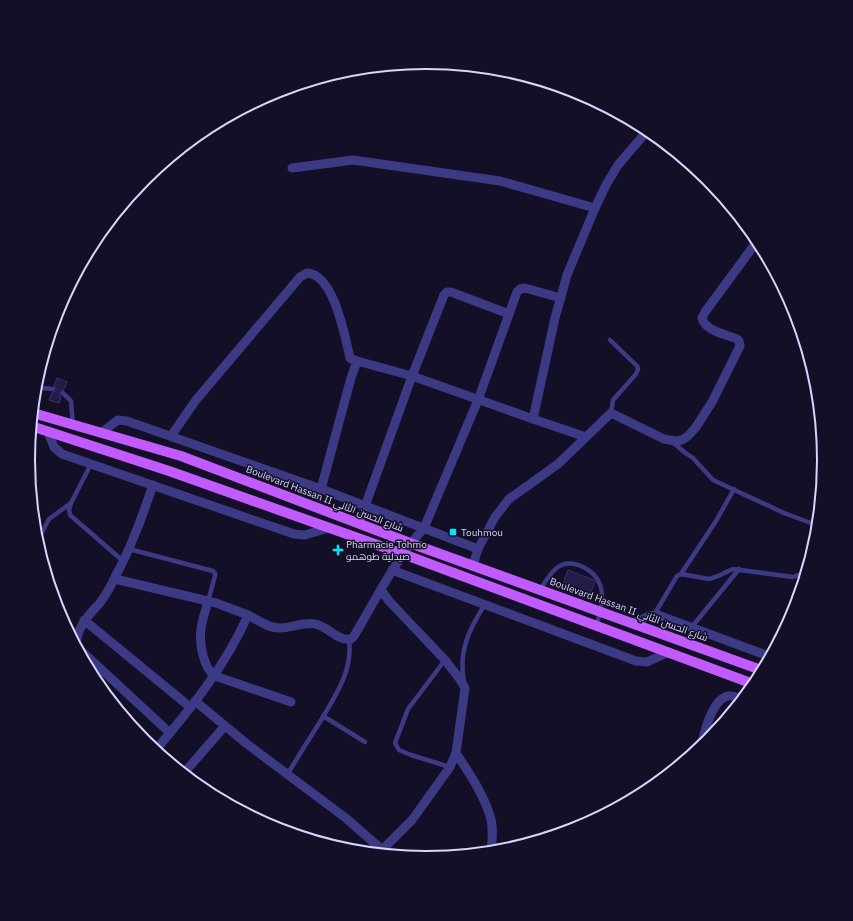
<svg xmlns="http://www.w3.org/2000/svg" width="853" height="921" viewBox="0 0 853 921" font-family="'IBM Plex Sans',Cairo,sans-serif">
<style>
.building{fill:#241b47;stroke:#3b2d73}
.lines{fill:none;stroke-linecap:round;stroke-linejoin:round}
.service{stroke:#3d3a85;stroke-width:4.5}
.minor{stroke:#3d3a85;stroke-width:9}
.primary{stroke:#c25bff;stroke-width:10}
.poi-dot{fill:#00e5ff;stroke:#130f26;stroke-width:1.5}
.labels{text-anchor:middle;stroke-width:3;stroke-linejoin:round;paint-order:stroke}
.street-label{font-size:10px;fill:#d9d4ff;stroke:#130f26}
.poi-label{font-size:10px;fill:#d9d4ff;stroke:#130f26;text-anchor:start}
.rim{fill:none;stroke:#d9d4ff;stroke-width:2}
</style>
<rect width="100%" height="100%" fill="#130f26"/>
<g class="building">
<path d="M57,378L67,382L64,389L60,392L61,397L59,403L49,400L52,393L56,391V388L54,386Z"/>
<path d="M568,570L594,580L595,582L588,599L561,589Z"/>
</g>
<g class="lines">
<g class="service">
<path d="M610,340L637,366L638,369L636,374L613,400L611,413"/>
<path d="M35,393L40,388L53,389"/>
<path d="M63,393L71,401L73,425"/>
<path d="M673,442L684,452L693,458L713,480L784,513L819,526"/>
<path d="M91,464L71,503L69,510L70,515L123,561"/>
<path d="M37,542L49,519L71,503"/>
<path d="M129,549L213,571L215,573V576L208,601"/>
<path d="M681,574L716,521L734,489"/>
<path d="M540,590C551,572 560,556 583,567C608,579 604,604 596,626"/>
<path d="M654,615L677,576L681,574L709,579L718,576L733,569L793,577L807,572"/>
<path d="M691,628L739,569"/>
<path d="M445,660L408,709L395,743L399,750L411,755L450,767"/>
<path d="M464,681C458,651 469,630 485,604"/>
<path d="M323,716L365,742"/>
<path d="M287,775C299,755 311,736 323,717C337,693 353,669 349,640"/>
</g>
<g class="minor">
<path d="M292,168L353,160L500,181L595,208"/>
<path d="M533,419L586,437"/>
<path d="M48,432L54,447L62,454L294,534L305,535L328,528"/>
<path d="M102,432L118,420L127,421L321,489L478,549"/>
<path d="M171,436L196,400L300,277L307,273C334,274 345,337 350,358L357,361"/>
<path d="M153,485C142,517 131,548 115,577C111,586 105,596 99,604C87,617 77,627 76,646L170,733"/>
<path d="M321,489L351,378L357,361L412,376L533,419L555,318L567,275L595,208L606,185L618,165L648,130"/>
<path d="M359,523L412,376L444,295L447,292H451L509,314"/>
<path d="M473,565L478,549L495,517L509,499L558,464L611,413L664,439L675,441L682,440L688,436L696,427L712,402L740,346L739,341L737,339C725,334 705,331 702,318L705,312L758,240"/>
<path d="M392,570L636,661L647,662L669,652"/>
<path d="M115,579L216,603L248,615"/>
<path d="M208,601C206,610 202,620 201,629C199,642 203,668 215,676L291,702"/>
<path d="M84,620L190,707"/>
<path d="M633,623L649,616L658,615L771,657"/>
<path d="M195,701L247,744L347,819L388,855"/>
<path d="M701,749C703,735 712,699 728,696C733,695 738,698 743,700"/>
<path d="M155,751C191,708 225,667 248,615C257,620 269,628 279,628C291,629 303,621 315,624C328,626 338,642 351,639L354,636C376,599 395,560 424,528L478,400L517,292L520,289L525,288L561,298"/>
<path d="M456,753C469,773 483,793 490,816C494,827 492,841 491,853"/>
<path d="M183,774L225,726"/>
<path d="M378,854L412,820L450,767L456,753L465,688L459,678L445,660L389,601L381,590"/>
</g>
<g class="primary">
<path d="M33,413L181,456L410,543L764,671"/>
<path d="M31,426L169,471L403,554L756,685"/>
</g>
</g>
<g class="poi-dot">
<rect x="449" y="528" width="8" height="8" rx="2"/>
<path d="M336 544h4v4h4v4h-4v4h-4v-4h-4v-4h4z"/>
</g>
<g class="labels">
<g class="street-label">
<text transform="translate(325 498) rotate(21)" y="4">Boulevard Hassan II شارع الحسن الثاني</text>
<text transform="translate(629 609) rotate(20)" y="4">Boulevard Hassan II شارع الحسن الثاني</text>
</g>
<g class="poi-label">
<text x="461" y="536">Touhmou</text>
<text x="346" y="548">Pharmacie Tohmo<tspan x="346" dy="12">صيدلية طوهمو</tspan></text>
</g>
</g>
<path d="M0 0H853V921H0ZM35 460a391 391 0 1 1 782 0a391 391 0 1 1-782 0Z" fill="#130f26" fill-rule="evenodd"/>
<path class="rim" d="M35 460a391 391 0 1 1 782 0a391 391 0 1 1-782 0Z"/>
</svg>
